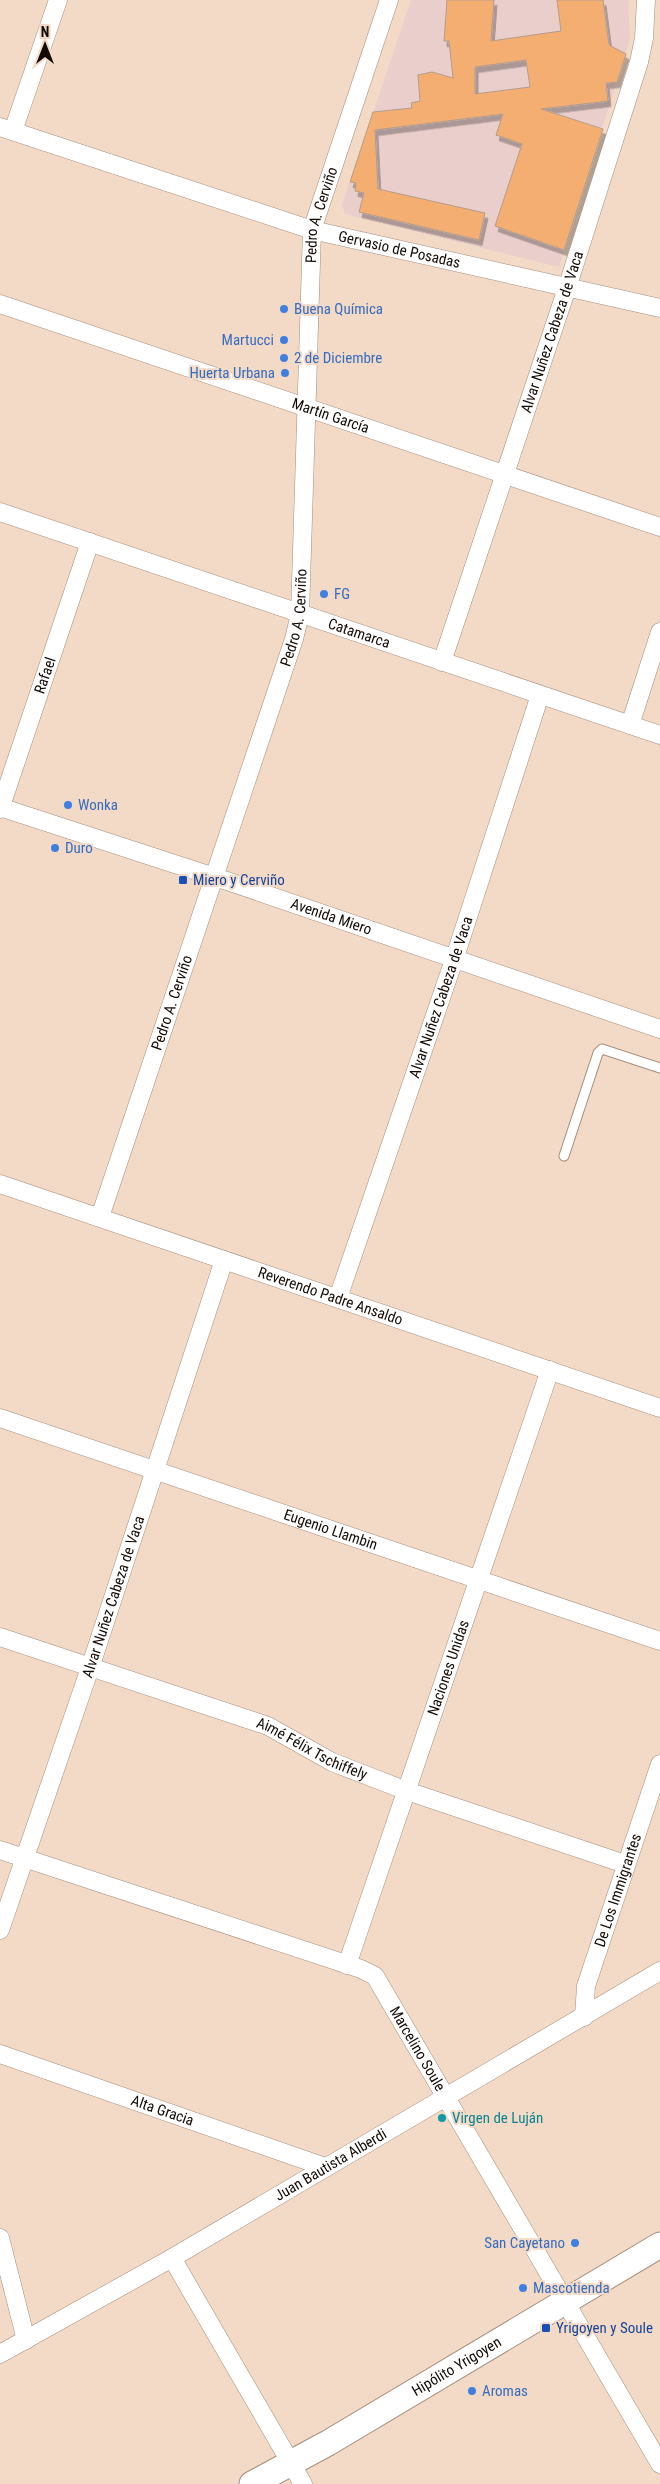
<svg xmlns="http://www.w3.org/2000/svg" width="660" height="2484" viewBox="0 0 660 2484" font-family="'Roboto Condensed',sans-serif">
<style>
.education{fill:#e9cecc}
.building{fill:#f5ae72;stroke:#b39c8a;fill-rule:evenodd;filter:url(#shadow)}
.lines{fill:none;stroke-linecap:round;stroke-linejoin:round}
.lane-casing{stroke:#a48e7d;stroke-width:11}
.street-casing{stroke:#a48e7d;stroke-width:19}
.secondary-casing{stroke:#a48e7d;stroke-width:27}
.lane{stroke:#fff;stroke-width:9}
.street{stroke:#fff;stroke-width:18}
.secondary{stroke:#fff;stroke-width:25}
.shop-dot{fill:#3f7fe0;stroke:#f2dac7;stroke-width:2}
.transit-dot{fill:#1a4fb4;stroke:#f2dac7;stroke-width:2}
.culture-dot{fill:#0f9aa8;stroke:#f2dac7;stroke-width:2}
.labels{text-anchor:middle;stroke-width:4;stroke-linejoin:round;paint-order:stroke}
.street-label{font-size:15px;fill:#120a05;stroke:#f2dac7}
.shop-label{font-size:15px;fill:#366cbe;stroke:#f2dac7;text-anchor:start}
.transit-label{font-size:15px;fill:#164399;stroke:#f2dac7;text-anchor:start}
.culture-label{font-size:15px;fill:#0d838f;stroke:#f2dac7;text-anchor:start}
</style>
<defs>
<filter id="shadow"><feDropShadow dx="3" dy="5.5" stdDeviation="0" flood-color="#0004"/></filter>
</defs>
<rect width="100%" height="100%" fill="#f2dac7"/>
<path class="education" d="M411,0H628L630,39L559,267L345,214L342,205Z"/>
<path class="building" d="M447,0H494L491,41L561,31L557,0H603L609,45L626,54L617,82L606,83L608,101L541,109L603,129L564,250L495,226L522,144L496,135L503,114L375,130L378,189L485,213L479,240L359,212L364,193L355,191L356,183L350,182L373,112L412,108L411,103L420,101L418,75L432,72L453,78L449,41H444ZM526,60L530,87L475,94V67Z"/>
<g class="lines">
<g class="lane-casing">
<path id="lane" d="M564,1156L598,1053L602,1049L660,1068"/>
</g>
<g class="street-casing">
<g id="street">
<path id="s1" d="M0,127L312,230L660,308"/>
<path d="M13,131L58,0"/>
<path id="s2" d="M0,304L660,527"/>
<path id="s3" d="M0,512L660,735"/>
<path id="s4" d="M442,662L567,288L639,62L644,38L646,0"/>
<path d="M630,725L660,632"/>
<path id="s5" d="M0,807L233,883L660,1029"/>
<path id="s6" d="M0,809L90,542"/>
<path id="s7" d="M0,1184L660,1408"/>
<path id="s8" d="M100,1217L294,639L300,614L312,230L389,0"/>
<path id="s9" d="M338,1298L454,960L540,695"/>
<path id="s10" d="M0,1418L660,1641"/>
<path id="s11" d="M0,1637L268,1726L332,1762L407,1791L625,1864"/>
<path id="s12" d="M0,1850L361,1969L375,1976L660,2464"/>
<path id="s13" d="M0,1930L90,1668L224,1260"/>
<path id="s14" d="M347,1965L550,1370"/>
<path id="s15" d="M584,2017L586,1986L660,1764"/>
<path id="s16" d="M0,2054L325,2167"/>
<path d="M0,2238L26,2340"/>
<path d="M172,2258L303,2484"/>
<path id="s17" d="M0,2354L172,2258L660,1971"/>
</g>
</g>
<g class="secondary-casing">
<g id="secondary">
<path id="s18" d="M252,2484L328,2443L660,2245"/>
</g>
</g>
<use href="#lane" class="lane"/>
<use href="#street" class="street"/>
<use href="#secondary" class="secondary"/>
</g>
<g class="shop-dot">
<circle cx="284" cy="309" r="5"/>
<circle cx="284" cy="340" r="5"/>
<circle cx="284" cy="358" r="5"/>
<circle cx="285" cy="373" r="5"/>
<circle cx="324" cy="594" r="5"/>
<circle cx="68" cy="805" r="5"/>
<circle cx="55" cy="848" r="5"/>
<circle cx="575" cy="2243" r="5"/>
<circle cx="523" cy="2288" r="5"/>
<circle cx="472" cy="2391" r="5"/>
</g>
<g class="transit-dot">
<rect x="178" y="875" width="10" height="10" rx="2.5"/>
<rect x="541" y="2323" width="10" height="10" rx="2.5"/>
</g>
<circle class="culture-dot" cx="442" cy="2118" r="5"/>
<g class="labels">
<g class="street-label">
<text dy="5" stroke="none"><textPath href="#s8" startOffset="1036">Pedro A. Cerviño</textPath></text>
<text dy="5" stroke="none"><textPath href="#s1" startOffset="418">Gervasio de Posadas</textPath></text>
<text dy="5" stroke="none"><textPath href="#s4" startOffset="348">Alvar Nuñez Cabeza de Vaca</textPath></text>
<text dy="5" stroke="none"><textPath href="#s2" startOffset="349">Martín García</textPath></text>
<text dy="5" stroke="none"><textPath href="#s8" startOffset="631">Pedro A. Cerviño</textPath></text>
<text dy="5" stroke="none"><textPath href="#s3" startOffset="379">Catamarca</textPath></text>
<text dy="5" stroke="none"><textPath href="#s6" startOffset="141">Rafael</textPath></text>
<text dy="5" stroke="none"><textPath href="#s5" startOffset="349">Avenida Miero</textPath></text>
<text dy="5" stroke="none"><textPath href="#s9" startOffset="318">Alvar Nuñez Cabeza de Vaca</textPath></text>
<text dy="5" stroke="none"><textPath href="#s8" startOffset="226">Pedro A. Cerviño</textPath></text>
<text dy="5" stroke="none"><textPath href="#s7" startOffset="349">Reverendo Padre Ansaldo</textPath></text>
<text dy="5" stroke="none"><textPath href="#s10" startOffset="349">Eugenio Llambin</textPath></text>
<text dy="5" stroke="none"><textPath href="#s13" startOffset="352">Alvar Nuñez Cabeza de Vaca</textPath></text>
<text dy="5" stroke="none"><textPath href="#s14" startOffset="314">Naciones Unidas</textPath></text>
<text dy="5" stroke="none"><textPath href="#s11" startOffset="332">Aimé Félix Tschiffely</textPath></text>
<text dy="5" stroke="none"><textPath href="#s15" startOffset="132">De Los Immigrantes</textPath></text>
<text dy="5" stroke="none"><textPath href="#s12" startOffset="480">Marcelino Soule</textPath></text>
<text dy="5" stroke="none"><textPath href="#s16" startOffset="172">Alta Gracia</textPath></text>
<text dy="5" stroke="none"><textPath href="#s17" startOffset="381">Juan Bautista Alberdi</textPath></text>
<text dy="5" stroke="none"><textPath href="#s18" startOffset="236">Hipólito Yrigoyen</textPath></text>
</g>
<g class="shop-label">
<text x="294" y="314">Buena Química</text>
<text x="274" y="345" text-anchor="end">Martucci</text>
<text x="294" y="363">2 de Diciembre</text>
<text x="275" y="378" text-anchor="end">Huerta Urbana</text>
<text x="334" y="599">FG</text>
<text x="78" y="810">Wonka</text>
<text x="65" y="853">Duro</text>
<text x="565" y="2248" text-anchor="end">San Cayetano</text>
<text x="533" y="2293">Mascotienda</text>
<text x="482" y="2396">Aromas</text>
</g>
<g class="transit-label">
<text x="193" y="885">Miero y Cerviño</text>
<text x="556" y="2333">Yrigoyen y Soule</text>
</g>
<g class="culture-label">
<text x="452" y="2123">Virgen de Luján</text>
</g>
</g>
<g transform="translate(45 45)" stroke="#f2dac7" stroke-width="4" paint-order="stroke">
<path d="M0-4L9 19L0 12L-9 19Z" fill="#120a05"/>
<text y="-8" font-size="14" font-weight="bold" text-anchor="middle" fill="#120a05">N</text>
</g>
</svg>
